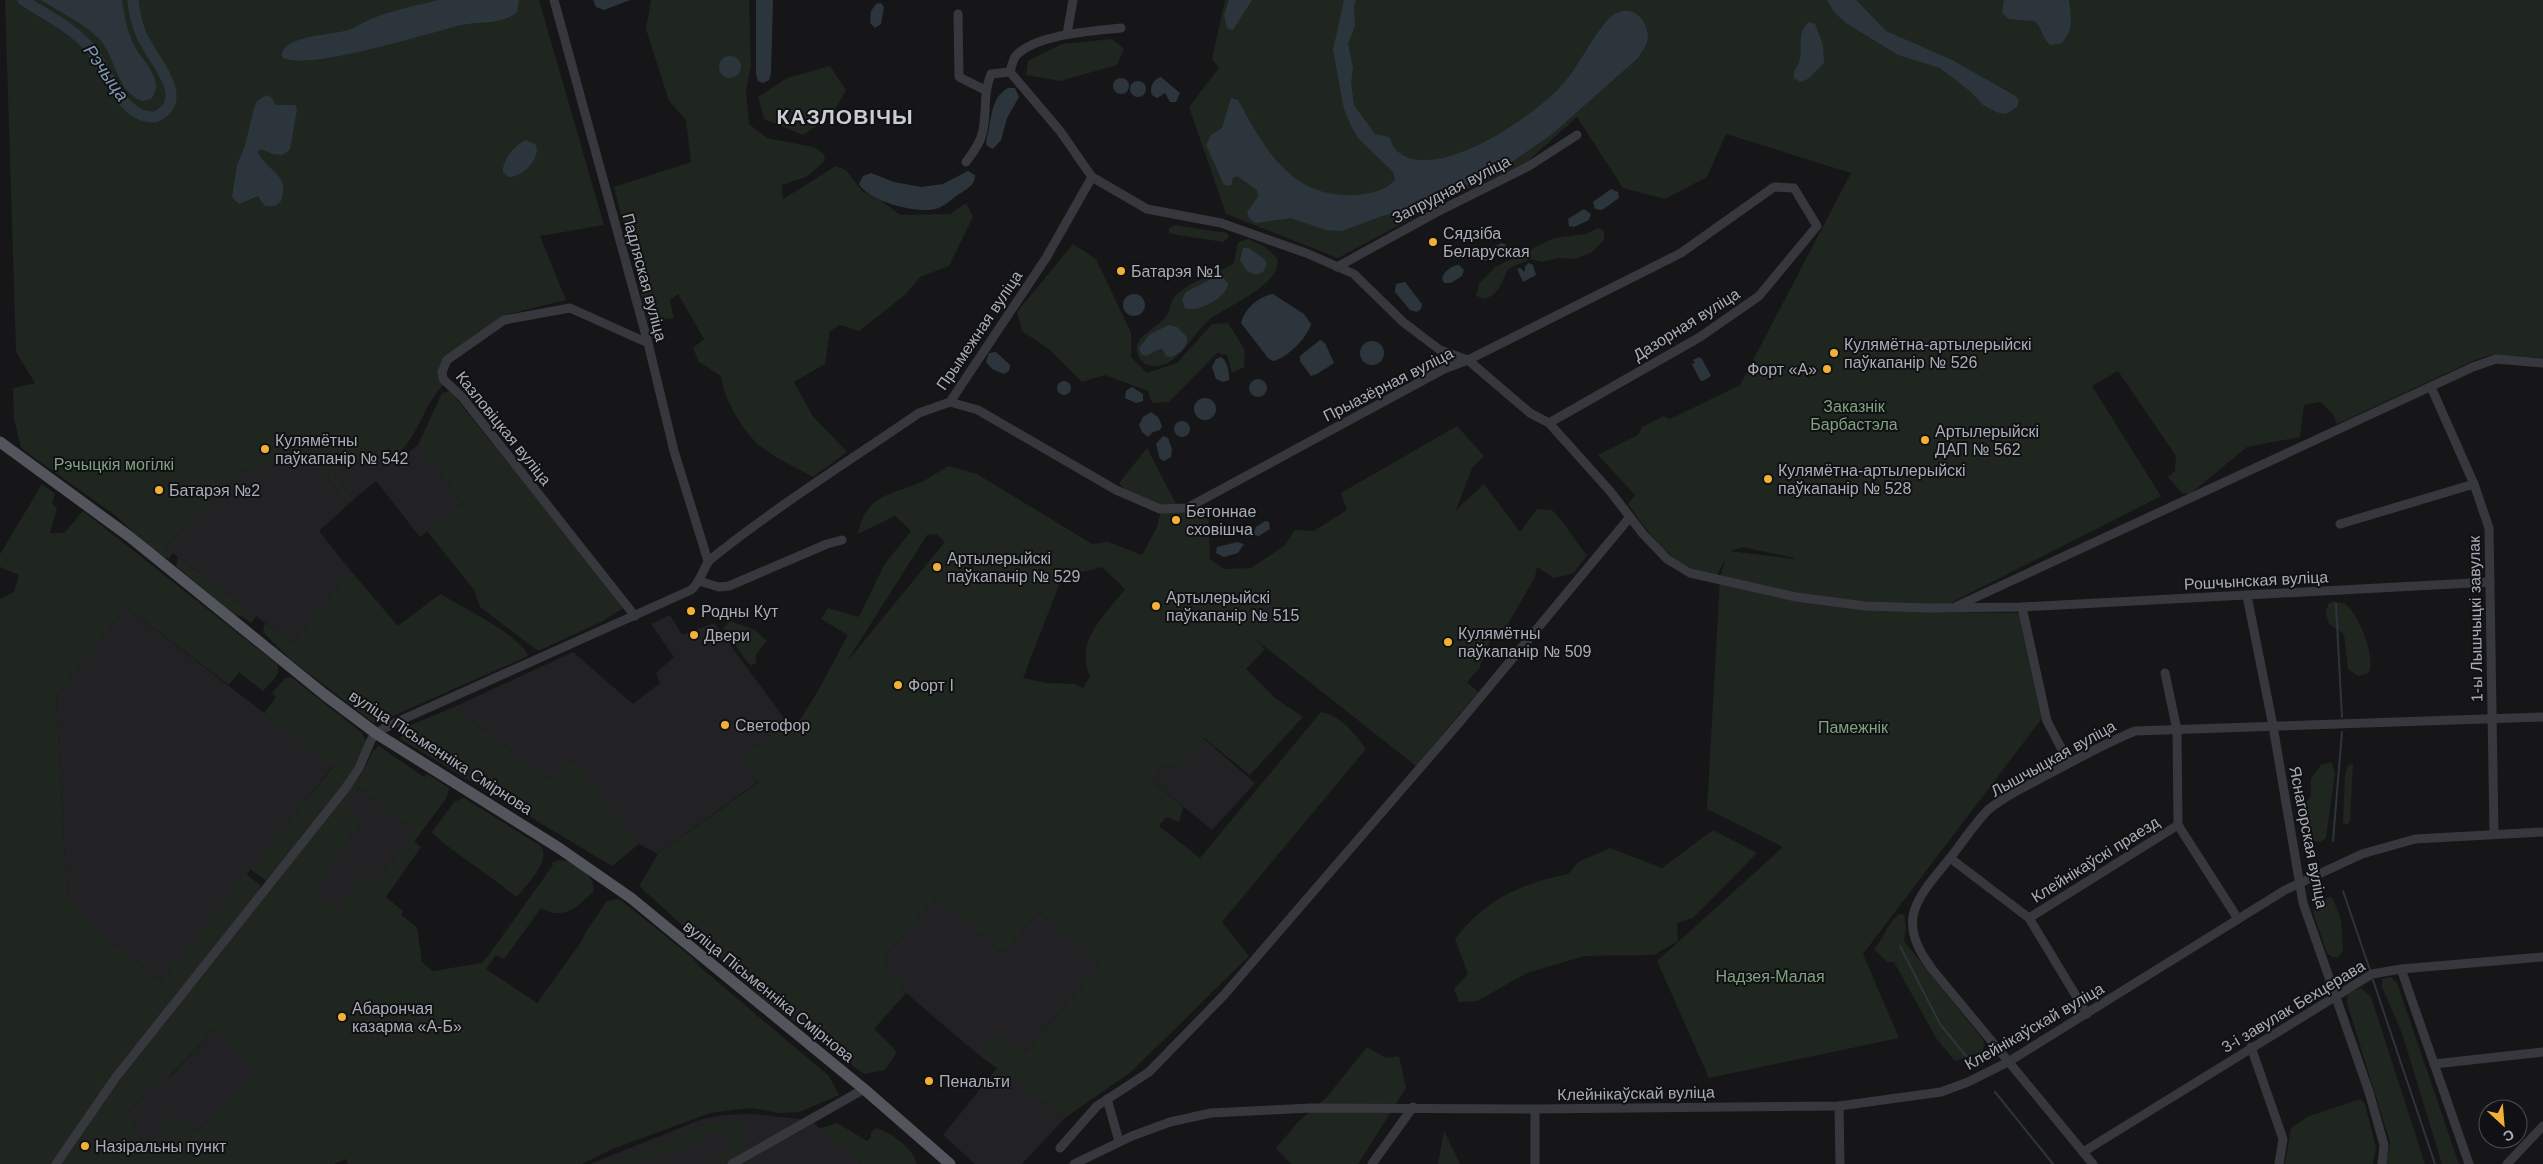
<svg xmlns="http://www.w3.org/2000/svg" width="2543" height="1164" viewBox="0 0 2543 1164" font-family="Helvetica,sans-serif">
<style>
.built{fill:#222225}
.green{fill:#1e261f;fill-rule:evenodd}
.water{fill:#2c353c}
.lines{fill:none;stroke-linecap:round;stroke-linejoin:round}
.stream{stroke:#2c353c;stroke-width:2}
.river{stroke:#2c353c;stroke-width:11}
.minor{stroke:#37383d;stroke-width:9}
.major{stroke:#53555c;stroke-width:11}
.poi-dot{fill:#f2b134;stroke:#111113;stroke-width:2}
.labels{text-anchor:middle;stroke-width:4;stroke-linejoin:round;paint-order:stroke}
.street-label{font-size:16px;fill:#a8adb8;stroke:#111113}
.poi-label{font-size:16px;fill:#a8adb8;stroke:#111113;text-anchor:start}
.park-label{font-size:16px;fill:#7fa381;stroke:#111113}
.water-label{font-size:18px;font-style:italic;fill:#7f9bb3;stroke:#111113}
.district-label{font-size:21px;font-weight:bold;letter-spacing:1px;fill:#c9ccd4;stroke:#111113}
</style>
<rect width="100%" height="100%" fill="#161618"/>
<g class="built">
<path d="M418,445L464,504L420,537L376,481L354,499L334,476L347,465L373,462L390,447L401,459Z"/>
<path d="M307,461L319,468L349,504L319,531L350,570L293,644L165,547L244,469Z"/>
<path d="M126,607L333,766L161,982L110,941L67,898L56,696Z"/>
<path d="M670,615L682,635L714,623L787,722L741,758L759,781L658,854L639,844L574,761L546,779L454,707L573,652L633,704L660,683L656,673L674,657L651,624Z"/>
<path d="M1203,738L1255,783L1212,830L1151,780L1163,763L1176,769Z"/>
<path d="M359,787L415,831L378,881L366,873L338,910L313,890L362,820L343,807Z"/>
<path d="M936,896L1003,953L1039,911L1101,964L1024,1054L1000,1033L980,1056L906,993L883,959Z"/>
<path d="M214,1029L258,1073L196,1133L144,1146L128,1113L163,1073L170,1077Z"/>
<path d="M997,1068L1066,1117L1022,1164H975L943,1135Z"/>
<path d="M752,1114L810,1120L862,1164H590L702,1119L722,1115Z"/>
</g>
<g class="green">
<path d="M5,0H539L604,225L540,236L566,300L505,315L447,356L438,371V379L443,385C423,406 419,435 397,455L389,447L373,462L347,465L334,476L354,499L349,504L319,468L307,461L252,468L244,469L165,547L173,553L169,558H163L116,516L21,448L14,419L13,388L35,383L16,352Z"/>
<path d="M651,0H749L751,66L746,91L749,124L767,138L813,147L824,154L825,161L806,177L782,185L783,199L836,166L846,170L862,191L880,200L900,215L950,214L966,203L973,217L949,266L920,277L905,295L859,331L840,325L830,331L825,364L794,382L812,415L847,452L813,477C796,467 774,458 759,445C742,430 723,398 721,376L699,362L693,348L704,339L678,294L670,300L674,318L648,321L614,187L691,162L686,120L669,101L646,29Z"/>
<path d="M1225,0H2543V358L2490,355L2475,360L2337,424L2333,414L2321,402L2304,405L2300,437L2247,447L2190,494L2182,493L2168,477L2175,471L2176,456L2118,371L2092,386L2161,496L1933,612L2022,613L2043,717L1863,954L1899,1038L1709,1078L1657,961L1783,847L1707,809L1720,578L1726,557L1716,578C1665,560 1658,545 1628,504L1635,495L1598,455L1638,435L1642,427L1664,416L1670,419L1740,385L1851,173L1726,134L1707,177L1665,199L1623,188L1577,117L1527,162L1450,198L1338,258L1226,214L1189,107L1219,68L1212,59ZM1743,547L1794,558V559L1730,551Z"/>
<path d="M1112,39L1124,49L1117,65L1060,81L1026,75L1028,61L1062,44Z"/>
<path d="M830,66L846,90L831,116L803,135L764,119L758,97L787,78Z"/>
<path d="M1175,225L1227,233L1229,237L1223,242L1172,234L1169,233V228Z"/>
<path d="M1598,228L1604,231V240L1592,252L1576,259L1558,258L1542,262L1530,259L1508,269C1501,283 1500,293 1485,299L1476,296L1479,284L1495,267L1554,238L1586,234Z"/>
<path d="M1249,239L1265,247L1277,258C1284,284 1227,306 1210,319C1192,333 1175,376 1145,364C1123,343 1149,333 1163,320C1171,313 1169,303 1175,296C1188,282 1217,274 1234,263L1238,242Z"/>
<path d="M1073,244L1096,259L1131,333V357L1147,373L1177,363L1212,324L1228,323L1245,350L1244,367L1232,373L1227,355L1217,353L1169,402L1152,403L1148,391L1105,375L1082,382L1050,350L1022,331L1017,312Z"/>
<path d="M450,391L625,607L601,622L538,651L480,607L474,590L427,531L464,504L418,445L442,393Z"/>
<path d="M1457,426L1484,456L1472,468L1456,510L1484,484L1520,532L1537,509L1552,510C1566,524 1574,540 1587,555L1574,573L1554,578L1537,567L1535,577L1507,626L1492,636L1479,669L1467,682L1478,692L1416,766L1255,639L1265,649L1246,669L1275,698L1303,717L1250,775L1204,738L1176,769L1163,763L1151,780L1183,807L1179,822L1166,817L1159,826L1200,858L1321,712C1342,716 1354,733 1366,749L1222,922L1249,956L1131,1072L1066,1117L980,1056L1000,1033L1025,1053L1101,964L1039,911L1003,953L936,896L883,959L906,993L874,1029L897,1052L885,1070L864,1074L761,997L639,886L658,854L759,782L741,758L787,722L798,723L818,691L848,635L821,619L828,608L859,617L884,565L911,531L895,516L858,534C866,493 891,496 921,482C930,478 939,471 948,466L977,474L1092,544L1108,542L1142,555L1157,527L1162,507L1128,493L1119,483L1147,448L1176,504L1193,510L1208,511L1210,559L1224,569L1251,568L1284,546L1295,530L1314,531L1347,510L1341,493ZM937,534L945,542L846,663L927,535ZM1102,567L1125,589C1105,616 1074,640 1090,676L1083,688L1075,684L1047,683L1023,678L1062,577Z"/>
<path d="M42,484L55,494L52,502L57,509L50,533H64L83,511L277,664C282,675 270,683 263,691L239,672L229,685L126,607L56,696L67,898L110,941L161,982L246,874L260,885L261,892L271,878L265,880L250,869L333,767L264,713L276,697L272,693L285,678L291,677L361,732L366,740C362,761 343,776 343,797L361,775L373,751L379,746L424,777L427,774L449,788L447,797L414,842L421,847L386,897L403,911L401,915L417,927L422,962L433,971L481,963L488,956L553,865L552,863C563,852 599,875 593,892C576,908 564,921 541,908L504,959L496,955L486,969L537,1003L581,942L585,933L607,901L619,899L692,957L700,967L829,1076L839,1095L800,1112L779,1113L751,1108L710,1113L610,1150L582,1164H348L346,1159L334,1164H0V599L14,592L19,575L0,567V554ZM359,787L415,831L378,881L367,872L338,909L314,890L362,820L344,807ZM214,1029L258,1073L196,1133L175,1113L144,1146L128,1113L163,1073L169,1077Z"/>
<path d="M178,557L256,616L251,623L243,617L233,614L176,566Z"/>
<path d="M350,570L398,626L440,594C460,606 522,636 528,656L375,724L290,659L263,632L265,623L293,644Z"/>
<path d="M2333,601C2336,602 2342,602 2345,604C2359,614 2376,657 2369,673L2358,676L2348,669L2344,634L2329,624L2326,613L2328,604Z"/>
<path d="M730,621L755,630L767,641L756,655V663L751,665L747,662L723,628Z"/>
<path d="M454,707L546,779L574,760L639,844L612,866L400,739L406,727Z"/>
<path d="M2331,762L2335,772L2326,838L2320,842L2309,840L2298,821V813L2311,796V779L2321,765Z"/>
<path d="M2353,764L2350,821L2347,825L2343,823L2345,775L2348,765Z"/>
<path d="M464,798L541,846C552,860 526,885 517,897L442,842L432,832L454,802Z"/>
<path d="M1713,830L1757,853L1693,918L1677,923L1678,941L1654,955L1585,956L1527,973L1477,1001L1459,1002L1454,989L1468,974L1455,939C1486,899 1520,884 1568,874L1578,862L1610,848L1662,868Z"/>
<path d="M2332,897L2341,919L2343,951L2338,957H2332L2327,953L2313,912L2322,898Z"/>
<path d="M1899,914L1904,915L1906,928L1904,941L1984,1041L1983,1051L1955,1061L1936,1038L1894,962H1887L1874,949C1884,938 1887,924 1899,914Z"/>
<path d="M2391,977L2397,983L2459,1164H2442L2402,1033L2382,987V979Z"/>
<path d="M2361,988L2371,997L2425,1164H2386L2390,1142L2347,1003L2348,993Z"/>
<path d="M1367,1047L1386,1058L1399,1056L1406,1088L1358,1164H1291L1276,1148L1299,1121L1327,1097Z"/>
<path d="M2360,1099L2365,1104L2376,1148L2373,1164H2285L2291,1128L2309,1116Z"/>
<path d="M736,1119L745,1126C744,1149 747,1153 725,1164L716,1160V1154L729,1146L731,1137L724,1129L706,1134L695,1146L678,1153L670,1151L637,1164H611L706,1124Z"/>
<path d="M837,1123L867,1141L871,1137V1132L877,1128C893,1135 912,1146 917,1164H862L819,1129Z"/>
<path d="M1444,1131L1460,1164H1438Z"/>
</g>
<g class="water">
<path d="M41,0H122C124,15 127,29 133,43C140,59 167,81 151,99L143,101C118,94 116,61 102,42C89,26 58,11 41,0Z"/>
<path d="M439,0H519L517,12C502,25 480,21 462,25C432,32 303,73 282,57C280,35 335,35 348,30C358,27 366,20 376,17C396,9 418,5 439,0Z"/>
<path d="M593,0H630L604,10L596,7Z"/>
<path d="M756,0H773L771,74L769,80L763,83L758,81L756,74Z"/>
<path d="M1229,0H1252L1233,30L1227,28L1224,15Z"/>
<path d="M1344,0H1356L1354,6L1355,26L1348,44L1353,68L1351,82L1354,105L1375,134L1389,137C1392,141 1392,146 1396,150C1435,187 1537,114 1564,83C1579,66 1598,26 1613,15C1631,3 1648,18 1648,38C1647,45 1642,51 1638,58L1551,135L1500,170L1477,182L1433,194L1407,210L1382,216L1342,231L1326,230L1291,218L1255,223L1249,218L1247,212L1258,197L1257,190L1237,176L1233,178L1231,186L1224,185L1206,145L1211,135L1222,128L1231,98L1238,100C1265,149 1291,199 1356,195C1369,194 1387,190 1395,180L1393,172L1359,139L1352,128L1344,109L1333,50Z"/>
<path d="M1827,0H1856L1886,31L1952,60L2014,95L2019,100L2017,107L2006,114L1996,112L1983,105L1971,92L1940,68L1898,55L1846,23L1834,12Z"/>
<path d="M2004,0H2069C2071,16 2074,30 2062,43L2050,45C2042,38 2042,28 2035,21L2009,19L2002,13Z"/>
<path d="M881,3L884,7L881,24L875,28L870,23L871,11L876,4Z"/>
<path d="M1809,22L1815,24L1823,45L1824,63L1808,79L1800,82L1794,78C1793,70 1798,67 1800,59C1803,46 1796,32 1809,22Z"/>
<circle cx="730" cy="67" r="11"/>
<path d="M1161,77L1180,93L1176,102H1170L1165,93L1157,98L1152,95C1149,88 1153,79 1161,77Z"/>
<circle cx="1121" cy="86" r="8"/>
<circle cx="1138" cy="89" r="8"/>
<path d="M1008,88H1015L1019,97L1007,118L1001,140L993,149L987,146L986,141C992,123 989,98 1008,88Z"/>
<path d="M266,95L271,97L276,105H295L297,109L290,150L282,155L273,154L261,149L258,152C264,168 286,173 283,193C282,197 282,201 279,203C274,207 269,207 264,205L258,196L239,204L232,197L237,165L245,146L254,108L257,101Z"/>
<path d="M526,140L536,145C541,159 522,178 508,177L503,172C502,160 515,145 526,140Z"/>
<path d="M968,171L975,175C975,185 968,188 961,193C952,198 945,207 935,209C917,214 868,201 859,184L863,176L871,173L894,182L921,187L943,184Z"/>
<path d="M1611,189L1618,192L1619,198L1602,210L1595,209L1593,202Z"/>
<path d="M1584,209L1591,214L1589,220L1574,227L1569,226L1568,219Z"/>
<path d="M1502,243L1506,245L1504,251L1485,261L1479,260L1478,255L1480,253Z"/>
<path d="M1243,248H1249L1264,259L1267,264L1263,272L1255,275L1246,270L1240,260Z"/>
<path d="M1529,263L1533,265L1536,275L1523,282L1517,269L1520,268L1525,272V266Z"/>
<path d="M1459,265L1464,270L1462,276L1451,283H1444L1442,279C1443,272 1452,265 1459,265Z"/>
<path d="M1217,276L1224,278L1228,284C1226,298 1198,313 1185,308L1182,299L1186,292Z"/>
<path d="M1405,282L1422,304L1421,309L1417,312L1410,310L1395,292L1396,284Z"/>
<circle cx="1134" cy="305" r="11"/>
<path d="M1273,294L1304,314L1311,324C1308,337 1286,359 1273,361L1268,358L1241,323C1244,309 1259,296 1273,294Z"/>
<path d="M1169,325L1177,327L1187,337C1188,347 1179,354 1171,357L1166,356L1162,348L1146,356L1141,354L1139,348L1150,334Z"/>
<path d="M1320,340L1325,343L1334,363L1317,374L1311,376L1300,361V356Z"/>
<circle cx="1372" cy="353" r="12"/>
<path d="M996,352L1010,365L1009,371L1004,374L992,369L986,362L989,353Z"/>
<path d="M1221,357C1227,361 1230,373 1229,380L1223,382L1216,379L1212,367L1216,359Z"/>
<path d="M1699,357L1702,359L1711,376L1703,381L1700,380L1692,364L1695,363L1693,360Z"/>
<circle cx="1258" cy="388" r="9"/>
<circle cx="1064" cy="388" r="7"/>
<path d="M1132,387L1143,394V401L1136,403L1125,398L1126,391Z"/>
<circle cx="1205" cy="409" r="11"/>
<path d="M1151,412L1158,417L1162,426L1160,430L1153,432L1148,437L1142,432L1139,425L1143,417Z"/>
<circle cx="1182" cy="429" r="8"/>
<path d="M1163,436L1168,438L1172,449L1171,457L1164,461L1160,459L1156,444Z"/>
<path d="M1265,521L1269,522L1270,529L1259,536L1253,535L1256,527Z"/>
<path d="M1237,542L1244,544L1238,553L1224,557L1216,553L1217,547Z"/>
</g>
<g class="lines">
<g class="stream">
<path d="M2336,604L2342,717"/>
<path d="M2333,841L2342,732"/>
<path d="M2343,891L2370,970"/>
<path d="M1900,946L1940,1024L1966,1056"/>
<path d="M2373,980L2435,1164"/>
<path d="M1995,1092L2053,1164"/>
</g>
<path class="river" d="M23,0C44,14 72,27 89,47C108,68 120,119 155,117C194,99 151,59 141,34C137,24 134,12 133,0"/>
<g class="minor">
<path d="M554,0L648,343L674,451L708,561"/>
<path d="M958,14L959,77L985,90"/>
<path d="M1067,34L1073,0"/>
<path d="M1010,72L1060,131L1092,177L1147,209L1221,223L1306,253L1354,274L1403,322L1440,350L1468,360L1530,413L1549,423L1610,491L1643,534L1667,559L1690,573L1796,597L1865,606L1928,608L2022,607L2490,582"/>
<path d="M1010,72C1011,67 1013,61 1015,57C1033,34 1094,31 1121,28"/>
<path d="M966,162C972,154 980,144 982,134C988,112 982,96 991,74L1010,72"/>
<path d="M1337,267L1437,212L1529,166L1577,135"/>
<path d="M2431,387L2474,484L2489,528L2494,833"/>
<path d="M950,402L978,410L1116,490L1160,509L1187,508L1444,369L1468,360L1681,253L1774,187L1794,188L1817,226L1759,296L1700,337L1549,423"/>
<path d="M2340,524L2474,484"/>
<path d="M699,581L719,587L729,586L827,544L842,540"/>
<path d="M2247,596L2273,726L2303,903L2369,1092L2384,1145L2382,1164"/>
<path d="M1957,606L2473,367L2496,359L2543,363"/>
<path d="M2022,607L2047,721L2069,763"/>
<path d="M635,616L462,397L443,379L442,372L447,360L504,320L570,308L648,343"/>
<path d="M2165,673L2177,730L2178,825L2238,919"/>
<path d="M1950,858L2029,918L2087,1014"/>
<path d="M2029,918L2178,825"/>
<path d="M2401,969L2469,1164"/>
<path d="M2251,1047L2283,1139L2279,1164"/>
<path d="M2434,1064L2543,1052"/>
<path d="M1107,1099L1119,1141"/>
<path d="M1839,1106L1840,1164"/>
<path d="M1060,1148L1097,1106L1149,1072L1224,995L1458,724L1630,517"/>
<path d="M2083,1152L2372,974L2401,969L2543,957"/>
<path d="M56,1164L116,1077L345,789L359,768L372,738L381,730L399,721L691,590C702,581 704,564 711,559C777,506 849,461 919,413L950,402L1046,258L1092,177"/>
<path d="M732,1164L864,1089"/>
<path d="M1074,1164L1132,1136L1170,1122L1211,1113L1311,1108L1535,1109L1839,1106L1941,1092L1968,1082L2008,1062L2285,890L2362,854L2415,839L2543,832"/>
<path d="M1372,1164L1413,1107"/>
<path d="M1535,1164V1109"/>
<path d="M2093,1164L1932,969C1895,919 1916,900 1950,858C1963,842 1974,824 1988,810C2004,796 2025,787 2043,777C2074,761 2103,744 2135,731L2543,717"/>
<path d="M2507,1164L2543,1126"/>
</g>
<path class="major" d="M0,442L130,537L325,695L377,734L559,848L631,898L864,1089L950,1164"/>
</g>
<g class="poi-dot">
<circle cx="1433" cy="242" r="5"/>
<circle cx="1121" cy="271" r="5"/>
<circle cx="1834" cy="353" r="5"/>
<circle cx="1827" cy="369" r="5"/>
<circle cx="1925" cy="440" r="5"/>
<circle cx="265" cy="449" r="5"/>
<circle cx="1768" cy="479" r="5"/>
<circle cx="159" cy="490" r="5"/>
<circle cx="1176" cy="520" r="5"/>
<circle cx="937" cy="567" r="5"/>
<circle cx="1156" cy="606" r="5"/>
<circle cx="691" cy="611" r="5"/>
<circle cx="694" cy="635" r="5"/>
<circle cx="1448" cy="642" r="5"/>
<circle cx="898" cy="685" r="5"/>
<circle cx="725" cy="725" r="5"/>
<circle cx="342" cy="1017" r="5"/>
<circle cx="929" cy="1081" r="5"/>
<circle cx="85" cy="1146" r="5"/>
</g>
<g class="labels">
<g class="street-label">
<text transform="translate(1451 189) rotate(-27)" y="6">Запрудная вуліца</text>
<text transform="translate(645 277) rotate(75)" y="6">Падляская вуліца</text>
<text transform="translate(1686 324) rotate(-32)" y="6">Дазорная вуліца</text>
<text transform="translate(979 330) rotate(-56)" y="6">Прымежная вуліца</text>
<text transform="translate(1388 384) rotate(-27)" y="6">Прыазёрная вуліца</text>
<text transform="translate(504 428) rotate(51)" y="6">Казловіцкая вуліца</text>
<text transform="translate(2256 580) rotate(-3)" y="6">Рошчынская вуліца</text>
<text transform="translate(2475 619) rotate(-91)" y="6">1-ы Лышчыцкі завулак</text>
<text transform="translate(441 752) rotate(33)" y="6">вуліца Пісьменніка Смірнова</text>
<text transform="translate(2053 758) rotate(-29)" y="6">Лышчыцкая вуліца</text>
<text transform="translate(2309 837) rotate(79)" y="6">Яснагорская вуліца</text>
<text transform="translate(2095 859) rotate(-32)" y="6">Клейнікаўскі праезд</text>
<text transform="translate(769 991) rotate(39)" y="6">вуліца Пісьменніка Смірнова</text>
<text transform="translate(2293 1006) rotate(-31)" y="6">3-і завулак Бехцерава</text>
<text transform="translate(2034 1026) rotate(-30)" y="6">Клейнікаўскай вуліца</text>
<text transform="translate(1636 1093) rotate(-1)" y="6">Клейнікаўскай вуліца</text>
</g>
<g class="poi-label">
<text x="1443" y="239">Сядзіба<tspan x="1443" dy="18">Беларуская</tspan></text>
<text x="1131" y="277">Батарэя №1</text>
<text x="1844" y="350">Кулямётна-артылерыйскі<tspan x="1844" dy="18">паўкапанір № 526</tspan></text>
<text x="1817" y="375" text-anchor="end">Форт «А»</text>
<text x="1935" y="437">Артылерыйскі<tspan x="1935" dy="18">ДАП № 562</tspan></text>
<text x="275" y="446">Кулямётны<tspan x="275" dy="18">паўкапанір № 542</tspan></text>
<text x="1778" y="476">Кулямётна-артылерыйскі<tspan x="1778" dy="18">паўкапанір № 528</tspan></text>
<text x="169" y="496">Батарэя №2</text>
<text x="1186" y="517">Бетоннае<tspan x="1186" dy="18">сховішча</tspan></text>
<text x="947" y="564">Артылерыйскі<tspan x="947" dy="18">паўкапанір № 529</tspan></text>
<text x="1166" y="603">Артылерыйскі<tspan x="1166" dy="18">паўкапанір № 515</tspan></text>
<text x="701" y="617">Родны Кут</text>
<text x="1458" y="639">Кулямётны<tspan x="1458" dy="18">паўкапанір № 509</tspan></text>
<text x="704" y="641">Двери</text>
<text x="908" y="691">Форт I</text>
<text x="735" y="731">Светофор</text>
<text x="352" y="1014">Абарончая<tspan x="352" dy="18">казарма «А-Б»</tspan></text>
<text x="939" y="1087">Пенальти</text>
<text x="95" y="1152">Назіральны пункт</text>
</g>
<g class="park-label">
<text x="1854" y="412">Заказнік<tspan x="1854" dy="18">Барбастэла</tspan></text>
<text x="114" y="470">Рэчыцкія могілкі</text>
<text x="1853" y="733">Памежнік</text>
<text x="1770" y="982">Надзея-Малая</text>
</g>
<g class="water-label">
<text transform="translate(106 73) rotate(55)" y="6">Рэчыца</text>
</g>
<g class="district-label">
<text x="845" y="124">КАЗЛОВІЧЫ</text>
</g>
</g>
<g transform="translate(2503 1124) rotate(154)"><circle r="24" fill="#111113" stroke="#4d4f55"/>
<path d="M0-4L9 19L0 12L-9 19Z" fill="#f2b134"/>
<text y="-8" font-size="14" font-weight="bold" text-anchor="middle" fill="#a8adb8">С</text>
</g>
</svg>
